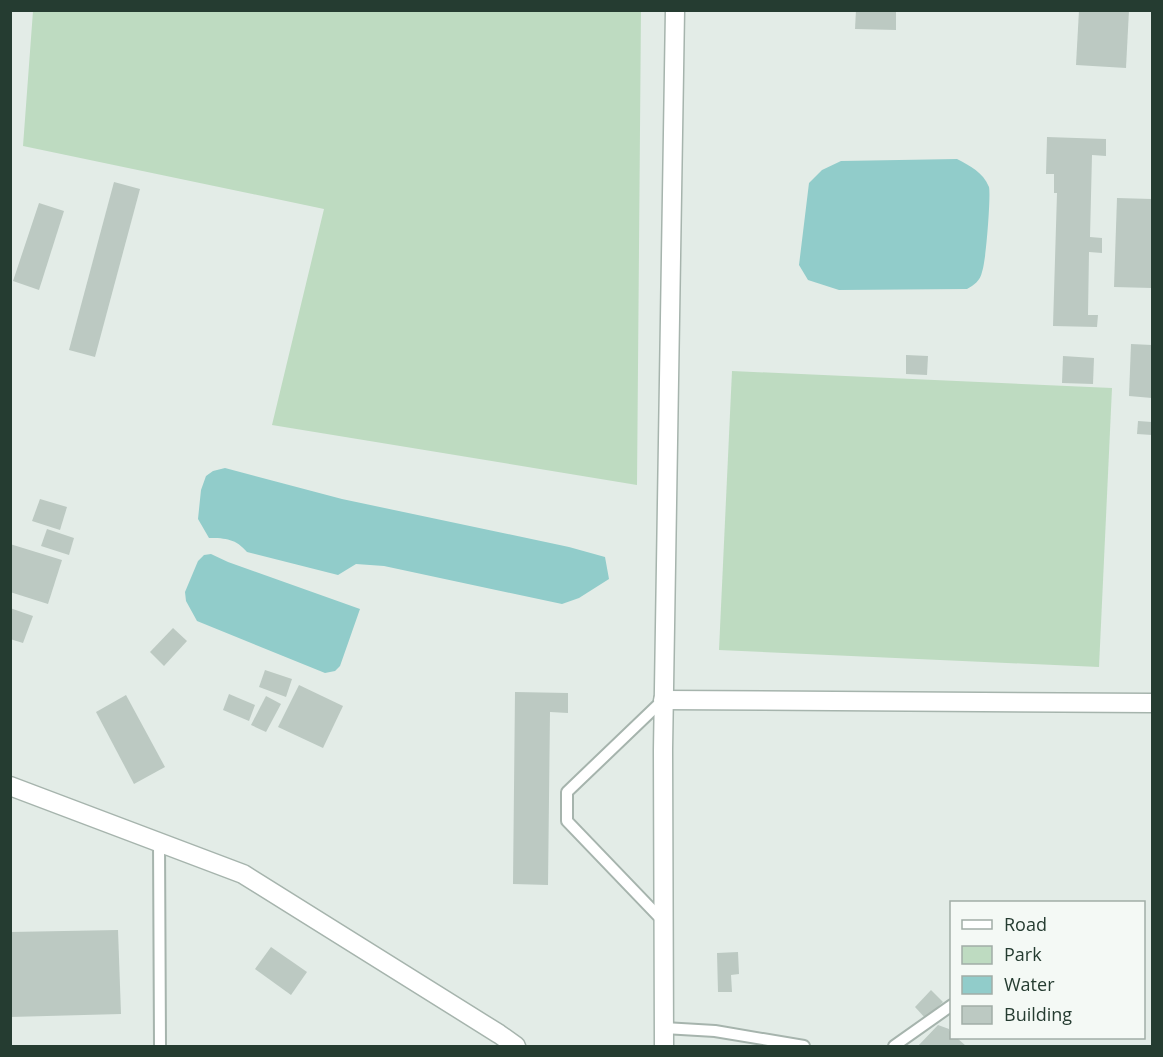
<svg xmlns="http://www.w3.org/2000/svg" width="1163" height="1057" viewBox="0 0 1163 1057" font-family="'Open Sans',sans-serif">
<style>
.green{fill:#bedbc1}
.water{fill:#91ccca}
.building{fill:#bcc9c2}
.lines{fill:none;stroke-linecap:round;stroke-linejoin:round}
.lane-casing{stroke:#a6b4ad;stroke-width:14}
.street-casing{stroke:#a6b4ad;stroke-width:21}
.lane{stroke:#fff;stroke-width:10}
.street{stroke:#fff;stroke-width:18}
</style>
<rect width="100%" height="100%" fill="#e3ece7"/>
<g class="green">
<path d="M33,11H641L637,485L272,425L324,209L23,146Z"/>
<path d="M732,371L1112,388L1099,667L719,650Z"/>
</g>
<g class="water">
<path d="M957,159C970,166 983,172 989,187C991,195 986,262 982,272C980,281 974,285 967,289L839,290L808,280L799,265L809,183L822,170L841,161Z"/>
<path d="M225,468L342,499L569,547L605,557L609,579L579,598L562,604L384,566L356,564L338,575L247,552C236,539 226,538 209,538L198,519L201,490L206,476L213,471Z"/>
<path d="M211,554L228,562L360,609L340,666L335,671L325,673L197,621L186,601L185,592L198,561L204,555Z"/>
</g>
<g class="building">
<path d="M856,10H896V30L855,29Z"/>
<path d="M1079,10H1129L1126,68L1076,65Z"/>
<path d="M1047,137L1106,139V156L1092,155L1090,237L1102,238V253L1089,252L1088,315H1098L1097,327L1053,326L1057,193H1054V174H1046Z"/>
<path d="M114,182L140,189L95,357L69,350Z"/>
<path d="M1117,198L1152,199V288L1114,287Z"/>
<path d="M39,203L64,211L39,290L13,281Z"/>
<path d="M1131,344L1152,345V398L1129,396Z"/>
<path d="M906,355L928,356L927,375L906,374Z"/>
<path d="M1063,356L1094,358L1093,384L1062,383Z"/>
<path d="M1138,421L1152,422V435L1137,434Z"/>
<path d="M40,499L67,507L60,530L32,521Z"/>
<path d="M47,529L74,538L69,555L41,546Z"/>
<path d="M10,544L62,560L48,604L10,592Z"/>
<path d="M10,608L33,616L23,643L10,639Z"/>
<path d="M173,628L187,641L164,666L150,652Z"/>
<path d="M265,670L292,679L286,697L259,687Z"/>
<path d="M299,685L343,706L323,748L278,727Z"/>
<path d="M515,692L568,693V713L550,712L548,885L513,884Z"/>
<path d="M229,694L255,705L249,721L223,710Z"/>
<path d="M126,695L165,767L134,784L96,712Z"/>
<path d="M266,696L281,704L266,732L251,725Z"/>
<path d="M118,930L121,1014L10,1017V932Z"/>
<path d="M271,947L307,972L291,995L255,969Z"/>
<path d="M738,952L739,974L731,975L732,992H718L717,953Z"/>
<path d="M931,990L943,1002L926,1019L915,1007Z"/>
<path d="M938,1025L949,1029L952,1038H957L966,1046H918Z"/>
</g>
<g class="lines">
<g class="lane-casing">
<g id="lane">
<path d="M159,842L160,1046"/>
<path d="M663,921L567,821V792L663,700"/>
<path d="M664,1028L715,1031L804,1046"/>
<path d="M894,1046L952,1005"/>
</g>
</g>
<g class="street-casing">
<g id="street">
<path d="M663,700L1152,703"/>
<path d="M10,786L243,874L499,1034L516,1046"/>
<path d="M664,1046L663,750L675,10"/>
</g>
</g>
<use href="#lane" class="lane"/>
<use href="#street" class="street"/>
</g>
<rect width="1163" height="1057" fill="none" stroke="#253c31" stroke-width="24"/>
<rect x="950" y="901" width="195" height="138" fill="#f4f9f5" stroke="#a1ada7" stroke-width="1.5"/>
<rect x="962" y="920" width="30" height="9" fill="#ffffff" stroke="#a1ada7" stroke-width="1.5"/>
<text x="1004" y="931" font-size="18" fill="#253c31">Road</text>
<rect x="962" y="946" width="30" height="18" fill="#bedbc1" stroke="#a1ada7" stroke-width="1.5"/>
<text x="1004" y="961" font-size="18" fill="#253c31">Park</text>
<rect x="962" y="976" width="30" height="18" fill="#91ccca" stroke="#a1ada7" stroke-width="1.5"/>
<text x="1004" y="991" font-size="18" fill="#253c31">Water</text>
<rect x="962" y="1006" width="30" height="18" fill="#bcc9c2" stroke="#a1ada7" stroke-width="1.5"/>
<text x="1004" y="1021" font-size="18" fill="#253c31">Building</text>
</svg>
